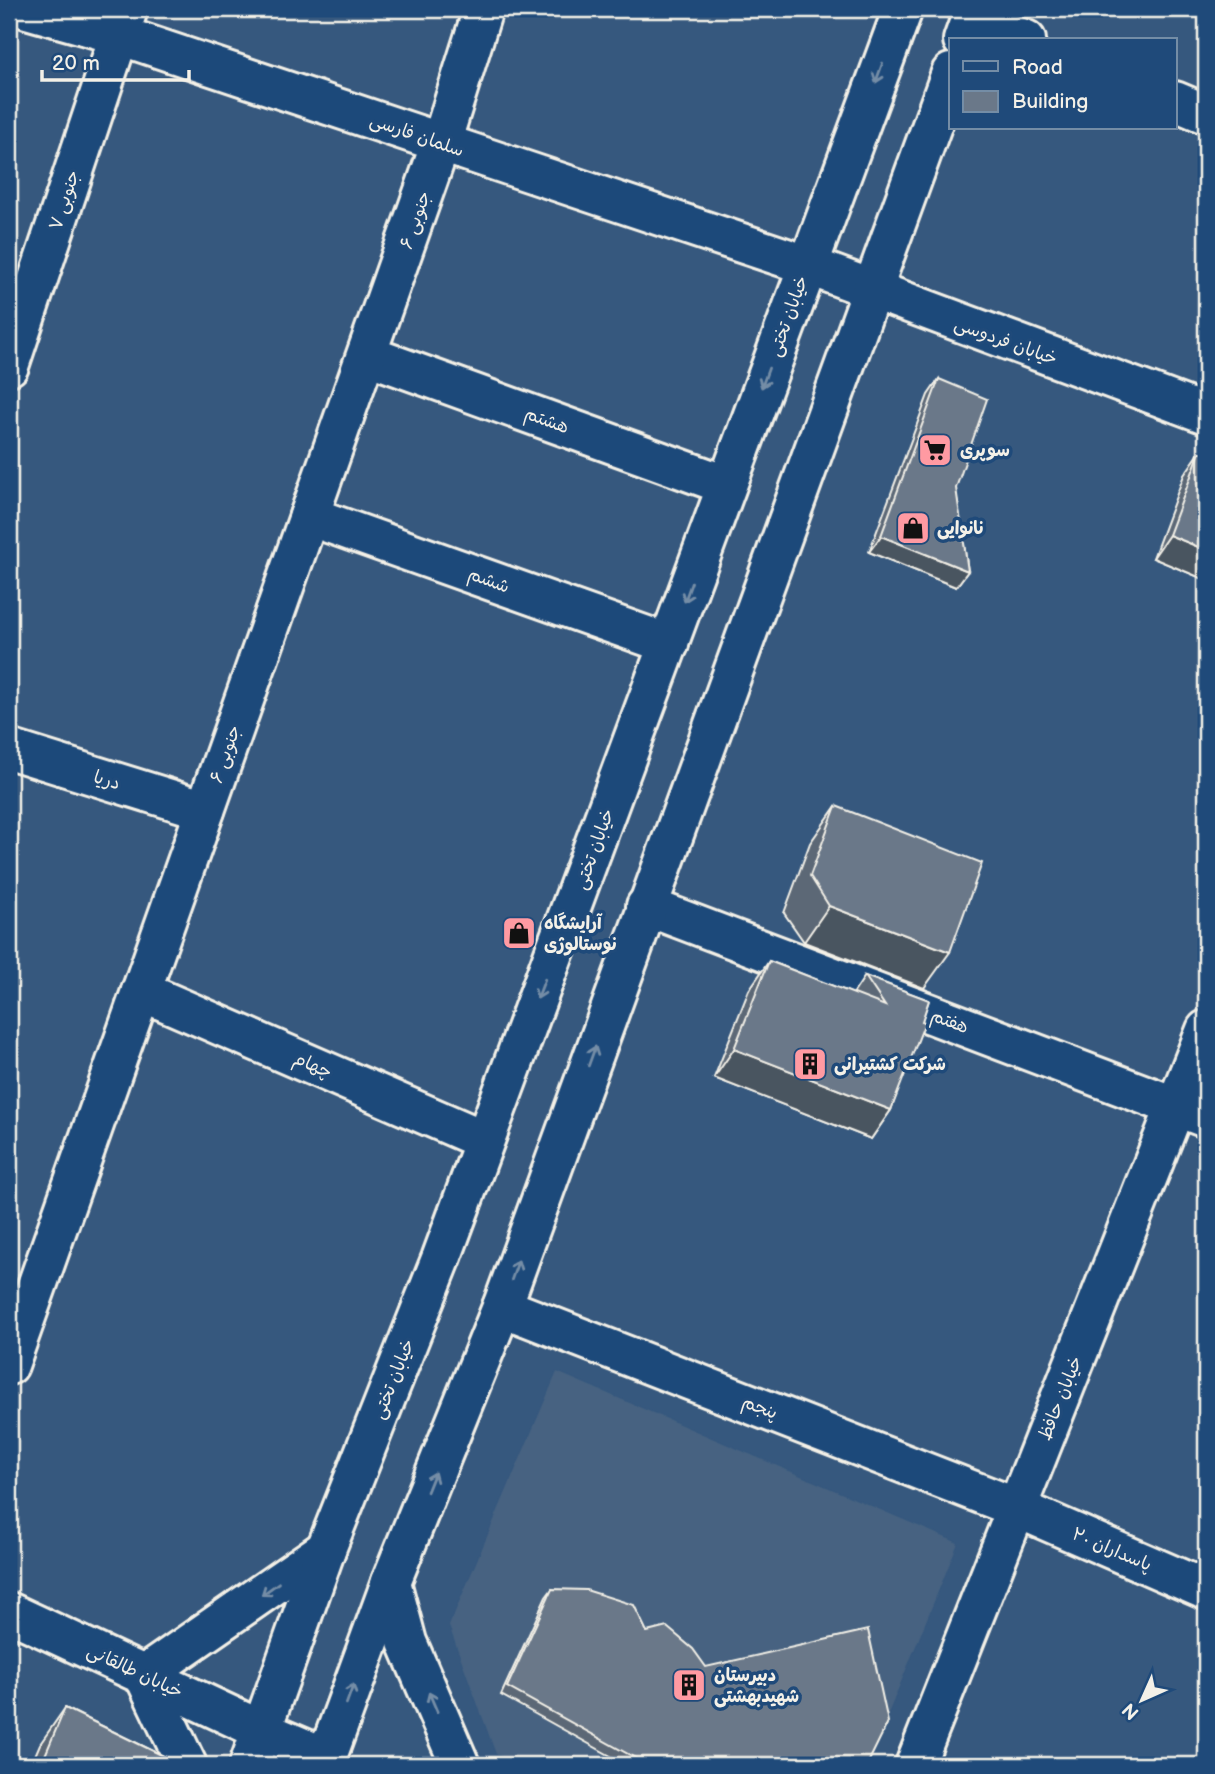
<svg xmlns="http://www.w3.org/2000/svg" width="1215" height="1774" viewBox="0 0 1215 1774" font-family="'Balsamiq Sans','Playpen Sans Arabic',sans-serif">
<style>
.built{fill:#466281}
.lines{fill:none;stroke-linecap:round;stroke-linejoin:round}
.minor-casing{stroke:#f4f1e8;stroke-width:44}
.tertiary-casing{stroke:#f4f1e8;stroke-width:44}
.secondary-casing{stroke:#f4f1e8;stroke-width:44}
.minor{stroke:#1f4a7a;stroke-width:38}
.tertiary{stroke:#1f4a7a;stroke-width:38}
.secondary{stroke:#1f4a7a;stroke-width:38}
.wall{fill:#5b6776;stroke:#f4f1e8;stroke-width:2}
.shaded-wall{fill:#4a5460;stroke:#f4f1e8;stroke-width:2}
.building{fill:#6a7889;stroke:#f4f1e8;stroke-width:2}
.oneway{stroke:#748da6}
.labels{text-anchor:middle;stroke-width:7;stroke-linejoin:round;paint-order:stroke}
.street-label{font-size:18px;fill:#f4f1e8;stroke:#1f4a7a}
.poi-label{font-size:18px;font-weight:bold;fill:#f4f1e8;stroke:#1f4a7a;text-anchor:start}
</style>
<rect width="100%" height="100%" fill="#36587e"/>
<filter id="ink" filterUnits="userSpaceOnUse"><feTurbulence type="fractalNoise" baseFrequency=".0143" numOctaves="2"/><feDisplacementMap in="SourceGraphic" scale="14" xChannelSelector="R" yChannelSelector="G"/><feConvolveMatrix kernelMatrix="1 2 1 2 8 2 1 2 1" color-interpolation-filters="sRGB"/></filter>
<g filter="url(#ink)">
<path class="built" d="M557,1372L958,1543L867,1765H522L496,1754L449,1626Z"/>
<g class="lines">
<g class="minor-casing">
<g id="minor">
<path d="M971,18L1026,40"/>
<path d="M1175,101L1206,114"/>
<path d="M367,355L726,485"/>
<path d="M9,366L128,9"/>
<path d="M309,516L669,644"/>
<path d="M9,749L205,810"/>
<path d="M646,906L1206,1118"/>
<path d="M141,991L484,1140"/>
<path d="M502,1307L1017,1508L1206,1590"/>
<path d="M9,1365L441,143L483,9"/>
</g>
</g>
<g class="tertiary-casing">
<g id="tertiary">
<path d="M27,9L119,35L807,265L1206,414"/>
<path d="M9,1612L261,1730"/>
<path d="M915,1765L1206,1030"/>
</g>
</g>
<g class="secondary-casing">
<g id="secondary">
<path d="M963,40L974,9"/>
<path d="M391,1582L407,1642L460,1765"/>
<path d="M261,1730L327,1758"/>
<path d="M187,1765L144,1675L326,1549"/>
<path d="M249,1765L326,1549L441,1259L903,9"/>
<path d="M324,1765L391,1582L502,1307L951,73"/>
</g>
</g>
<use href="#minor" class="minor"/>
<use href="#tertiary" class="tertiary"/>
<use href="#secondary" class="secondary"/>
</g>
<g class="wall">
<path d="M939,379L968,571L956,587L869,552L928,395Z"/>
<path d="M1200,452L1206,455V580L1153,558L1184,475Z"/>
<path d="M836,806L924,988L804,942L784,913L810,843Z"/>
<path d="M769,961L853,994L865,976L929,1000L891,1110L871,1139L714,1078L749,990Z"/>
<path d="M552,1589L647,1632L867,1765H627L501,1695L546,1597Z"/>
<path d="M65,1708L182,1765H31L40,1744Z"/>
</g>
<g class="shaded-wall">
<path d="M1169,535L1206,550V580L1153,558Z"/>
<path d="M881,536L968,571L956,587L869,552Z"/>
<path d="M829,906L950,952L924,988L804,942Z"/>
<path d="M734,1049L891,1110L871,1139L714,1078Z"/>
</g>
<g class="building">
<path d="M939,379L987,399L956,488L968,571L881,536Z"/>
<path d="M1200,452L1206,455V550L1169,535Z"/>
<path d="M836,806L982,863L950,952L829,906L810,876Z"/>
<path d="M769,961L885,1006L865,976L929,1000L922,1021L925,1022L891,1110L734,1049Z"/>
<path d="M552,1589L586,1590L634,1605L647,1632L667,1627L693,1649L706,1667L868,1630L888,1722L867,1765H648L507,1687Z"/>
<path d="M65,1708L182,1765H41Z"/>
</g>
<defs><path id="oneway-shaft" d="M-6 0H5M1.5-3L5.5 0L1.5 3" fill="none" stroke-width="1.6" stroke-linecap="round" stroke-linejoin="round" transform="scale(1.75)"/></defs>
<g class="oneway">
<use href="#oneway-shaft" transform="translate(879 73) rotate(110)"/>
<use href="#oneway-shaft" transform="translate(765 378) rotate(110)"/>
<use href="#oneway-shaft" transform="translate(688 592) rotate(110)"/>
<use href="#oneway-shaft" transform="translate(541 989) rotate(111)"/>
<use href="#oneway-shaft" transform="translate(592 1056) rotate(-70)"/>
<use href="#oneway-shaft" transform="translate(515 1270) rotate(-70)"/>
<use href="#oneway-shaft" transform="translate(431 1482) rotate(-68)"/>
<use href="#oneway-shaft" transform="translate(270 1589) rotate(144)"/>
<use href="#oneway-shaft" transform="translate(350 1694) rotate(-70)"/>
<use href="#oneway-shaft" transform="translate(433 1702) rotate(-113)"/>
</g>
</g>
<defs>
<g id="supermarket-square" transform="scale(1.75)"><rect x="-9" y="-9" width="18" height="18" rx="4" fill="#ff9aa2" stroke="#1f4a7a"/><path d="M-6-5.5h2.5l.6 2H6L4.5 2H-2.5L-4.4-4H-6ZM-1.5 3.2a1.3 1.3 0 1 0 .1 0ZM3 3.2a1.3 1.3 0 1 0 .1 0Z" fill="#111"/></g>
<g id="shop-square" transform="scale(1.75)"><rect x="-9" y="-9" width="18" height="18" rx="4" fill="#ff9aa2" stroke="#1f4a7a"/><path d="M-5-2.5h2.3a2.7 3.5 0 0 1 5.4 0H5L5.5 6h-11ZM-1.5-2.5h3a1.5 2.3 0 0 0-3 0Z" fill="#111"/></g>
<g id="building-square" transform="scale(1.75)"><rect x="-9" y="-9" width="18" height="18" rx="4" fill="#ff9aa2" stroke="#1f4a7a"/><path d="M-4-6H4V6H1V3H-1V6H-4ZM-2.5-4.3h1.7v1.8h-1.7ZM.8-4.3h1.7v1.8H.8ZM-2.5-1h1.7V.8h-1.7ZM.8-1h1.7V.8H.8Z" fill="#111"/></g>
</defs>
<g fill-rule="evenodd">
<use href="#supermarket-square" x="935" y="450"/>
<use href="#shop-square" x="913" y="528"/>
<use href="#shop-square" x="519" y="933"/>
<use href="#building-square" x="810" y="1064"/>
<use href="#building-square" x="689" y="1685"/>
</g>
<g class="labels">
<g class="street-label">
<text transform="translate(417 135) rotate(19)" y="6">سلمان فارسی</text>
<text transform="translate(64 200) rotate(-72)" y="6">۷ جنوبی</text>
<text transform="translate(415 220) rotate(-71)" y="6">۶ جنوبی</text>
<text transform="translate(788 316) rotate(-70)" y="6">خیابان تختی</text>
<text transform="translate(1006 341) rotate(20)" y="6">خیابان فردوسی</text>
<text transform="translate(547 420) rotate(20)" y="6">هشتم</text>
<text transform="translate(489 580) rotate(20)" y="6">ششم</text>
<text transform="translate(225 754) rotate(-71)" y="6">۶ جنوبی</text>
<text transform="translate(107 780) rotate(17)" y="6">دریا</text>
<text transform="translate(594 849) rotate(-70)" y="6">خیابان تختی</text>
<text transform="translate(950 1021) rotate(21)" y="6">هفتم</text>
<text transform="translate(313 1065) rotate(24)" y="6">چهام</text>
<text transform="translate(393 1379) rotate(-68)" y="6">خیابان تختی</text>
<text transform="translate(1060 1398) rotate(-68)" y="6">خیابان حافظ</text>
<text transform="translate(760 1407) rotate(21)" y="6">پنجم</text>
<text transform="translate(1112 1549) rotate(23)" y="6">پاسداران ۲۰</text>
<text transform="translate(135 1671) rotate(25)" y="6">خیابان طالقانی</text>
</g>
<g class="poi-label">
<text x="960" y="456">سوپری</text>
<text x="937" y="534">نانوایی</text>
<text x="544" y="929">آرایشگاه<tspan x="544" dy="21">نوستالوژی</tspan></text>
<text x="834" y="1070">شرکت کشتیرانی</text>
<text x="714" y="1681">دبیرستان<tspan x="714" dy="21">شهیدبهشتی</tspan></text>
</g>
</g>
<rect width="1215" height="1774" fill="none" stroke="#1f4a7a" stroke-width="35"/>
<rect x="18" y="18" width="1180" height="1739" fill="none" stroke="#f4f1e8" stroke-width="2.5" filter="url(#ink)"/>
<rect x="949" y="38" width="228" height="91" fill="#1f4a7a" stroke="#748da6" stroke-width="2"/>
<rect x="963" y="61" width="35" height="10" fill="#1f4a7a" stroke="#748da6" stroke-width="2"/>
<text x="1012" y="74" font-size="21" fill="#f4f1e8">Road</text>
<rect x="963" y="91" width="35" height="21" fill="#6a7889" stroke="#748da6" stroke-width="2"/>
<text x="1012" y="108" font-size="21" fill="#f4f1e8">Building</text>
<g transform="translate(1142 1700) rotate(225)" stroke="#1f4a7a" stroke-width="5" paint-order="stroke">
<path d="M0-5L12 26L0 18L-12 26Z" fill="#f4f1e8"/>
<text y="-10" font-size="19" font-weight="bold" text-anchor="middle" fill="#f4f1e8">N</text>
</g>
<path d="M42 70v10h147v-10" fill="none" stroke="#f4f1e8" stroke-width="3.5"/>
<text x="52" y="70" font-size="21" fill="#f4f1e8" stroke="#1f4a7a" stroke-width="5" paint-order="stroke">20 m</text>
</svg>
